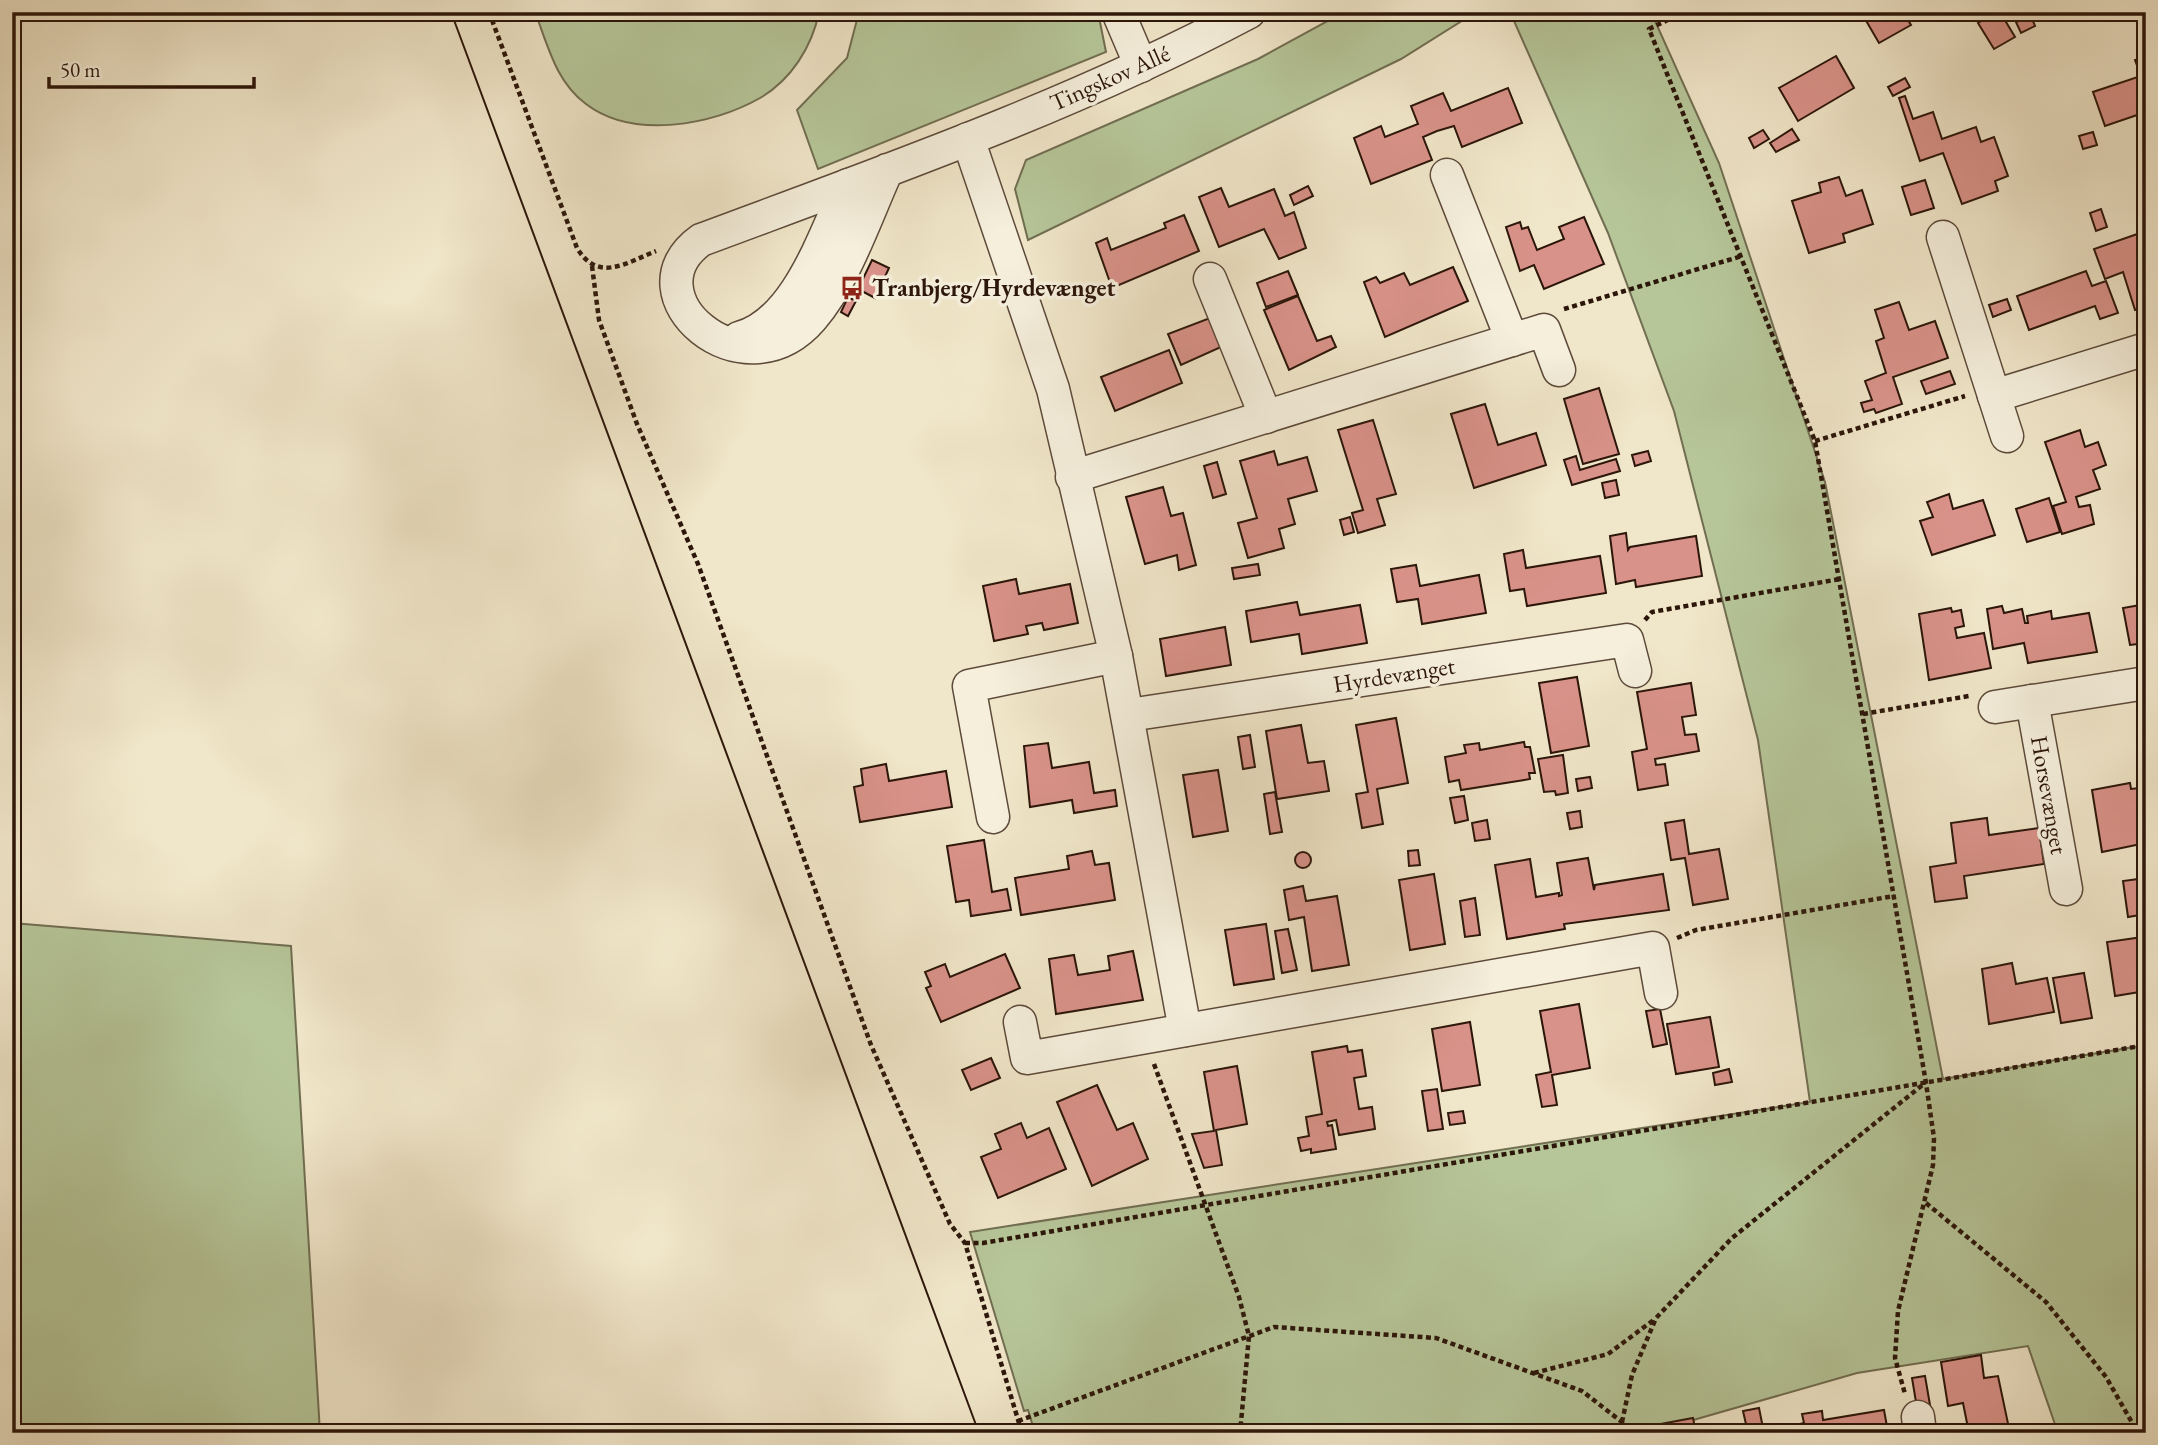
<svg xmlns="http://www.w3.org/2000/svg" width="2158" height="1445" viewBox="0 0 2158 1445" font-family="'EB Garamond',serif">
<style>
.green{fill:#b6c699;stroke:#716e52;stroke-width:2}
.building{fill:#d99289;stroke:#2c160a;stroke-width:2}
.lines{fill:none;stroke-linecap:round;stroke-linejoin:round}
.minor-casing{stroke:#5d4a3a;stroke-width:35}
.path{stroke:#2c160a;stroke-width:4.5;stroke-dasharray:5 3.5;stroke-linecap:butt}
.minor{stroke:#f5efdc;stroke-width:32}
.tram{stroke:#2c160a;stroke-width:2}
.labels{text-anchor:middle;stroke-width:7;stroke-linejoin:round;paint-order:stroke}
.street-label{font-size:24px;fill:#2c160a;stroke:#f5efdc}
.poi-label{font-size:24px;font-weight:bold;fill:#2c160a;stroke:#f5efdc;text-anchor:start}
</style>
<rect width="100%" height="100%" fill="#f0e6c9"/>
<filter id="stains"><feTurbulence type="fractalNoise" baseFrequency=".00286" numOctaves="4"/><feColorMatrix values="0 0 0 0 .2 0 0 0 0 .09 0 0 0 0 .02 0 0 0 .5 -.17"/></filter>
<radialGradient id="worn" r=".72"><stop offset=".6" stop-color="#630" stop-opacity="0"/><stop offset="1" stop-color="#630" stop-opacity=".3"/></radialGradient>
<g class="green">
<path d="M535,12H819C812,47 791,80 760,98C713,125 633,140 586,104C556,82 548,46 535,12Z"/>
<path d="M859,12H1098L1106,52L818,169L797,110L847,58Z"/>
<path d="M1344,12H1476L1401,59L1028,240L1015,189L1026,160L1258,59Z"/>
<path d="M1510,12H1651L1719,163L1825,482L1943,1079L2146,1045V1433H2058L2028,1346L1857,1373L1648,1433H1035L1028,1410L1024,1411L970,1232L1810,1102L1758,740L1674,411L1608,233Z"/>
<path d="M12,923L291,946L320,1433H12Z"/>
</g>
<g class="building">
<path d="M1861,12H1903L1911,25L1879,43Z"/>
<path d="M1996,12H2000L2015,37L1994,49L1978,23Z"/>
<path d="M2031,16L2035,26L2021,33L2016,22Z"/>
<path d="M2146,48V112L2105,126L2093,92L2141,76L2135,60L2144,57L2142,50Z"/>
<path d="M1836,56L1854,88L1798,121L1779,88Z"/>
<path d="M1905,78L1910,87L1893,96L1888,87Z"/>
<path d="M1508,88L1522,123L1462,147L1454,126L1437,131L1423,137L1432,160L1371,184L1354,138L1381,126L1385,137L1418,124L1411,106L1443,93L1451,111Z"/>
<path d="M1905,96L1913,119L1933,112L1942,139L1976,127L1981,142L1994,137L2008,176L1995,181L1998,191L1962,204L1943,153L1920,161L1899,98Z"/>
<path d="M1792,129L1799,140L1776,152L1770,143Z"/>
<path d="M1763,130L1769,139L1754,148L1749,138Z"/>
<path d="M2093,132L2097,145L2083,149L2079,136Z"/>
<path d="M1839,177L1846,196L1862,190L1873,224L1843,234L1845,242L1809,253L1792,201L1821,192L1819,183Z"/>
<path d="M1925,180L1934,208L1911,215L1902,187Z"/>
<path d="M1308,186L1313,196L1294,205L1290,195Z"/>
<path d="M1221,188L1229,207L1274,189L1285,216L1294,212L1306,248L1279,259L1264,229L1219,247L1199,197Z"/>
<path d="M2101,209L2107,227L2096,231L2090,213Z"/>
<path d="M1184,215L1199,251L1112,288L1096,243L1107,238L1111,250L1166,228L1164,223Z"/>
<path d="M1584,217L1604,264L1544,289L1534,265L1520,271L1506,227L1520,222L1522,229L1528,227L1537,250L1564,239L1559,227Z"/>
<path d="M2146,231V306L2135,310L2123,272L2105,279L2094,249Z"/>
<path d="M872,260L889,268L875,298L858,289Z"/>
<path d="M1453,267L1468,301L1385,337L1364,282L1376,277L1380,283L1404,273L1410,285Z"/>
<path d="M1288,271L1298,295L1266,307L1257,283Z"/>
<path d="M2086,271L2092,286L2106,281L2118,313L2100,319L2095,306L2029,330L2017,296Z"/>
<path d="M1298,296L1317,341L1331,336L1336,347L1289,370L1264,310Z"/>
<path d="M848,297L856,301L848,316L841,312Z"/>
<path d="M2007,299L2011,310L1993,317L1989,305Z"/>
<path d="M1899,302L1909,330L1935,321L1948,358L1893,377L1902,404L1876,413L1874,409L1864,412L1861,403L1872,400L1865,381L1886,373L1876,341L1884,338L1875,310Z"/>
<path d="M1210,318L1221,347L1181,365L1168,334Z"/>
<path d="M1169,350L1182,383L1115,411L1101,377Z"/>
<path d="M1950,371L1955,384L1926,394L1921,381Z"/>
<path d="M1599,388L1619,454L1583,464L1564,399Z"/>
<path d="M1485,404L1498,445L1536,433L1546,465L1474,488L1451,414Z"/>
<path d="M1373,420L1396,494L1377,499L1385,525L1358,533L1352,513L1363,510L1338,430Z"/>
<path d="M2080,430L2085,447L2098,442L2106,465L2093,470L2100,489L2076,497L2079,507L2090,505L2094,524L2062,534L2053,506L2066,502L2045,442Z"/>
<path d="M1274,451L1278,465L1307,457L1317,491L1288,499L1295,524L1279,529L1284,548L1248,558L1238,523L1257,518L1240,461Z"/>
<path d="M1648,451L1651,461L1635,466L1632,455Z"/>
<path d="M1576,456L1580,470L1616,459L1620,471L1572,485L1564,460Z"/>
<path d="M1217,462L1226,494L1213,498L1204,466Z"/>
<path d="M1616,480L1619,495L1605,498L1602,483Z"/>
<path d="M1163,487L1171,516L1183,513L1196,565L1179,570L1177,555L1145,564L1126,497Z"/>
<path d="M1949,494L1953,509L1983,500L1995,535L1932,555L1920,521L1933,517L1927,502Z"/>
<path d="M2049,498L2060,532L2027,542L2016,509Z"/>
<path d="M1350,517L1354,532L1344,535L1340,520Z"/>
<path d="M1626,533L1628,550L1630,547L1696,536L1702,576L1636,587L1635,580L1616,584L1610,536Z"/>
<path d="M1523,550L1526,568L1600,556L1606,593L1527,606L1524,589L1510,591L1504,554Z"/>
<path d="M1258,564L1260,575L1234,579L1232,568Z"/>
<path d="M1416,565L1420,586L1479,575L1486,613L1422,624L1418,599L1397,602L1391,569Z"/>
<path d="M1016,579L1019,594L1070,584L1078,623L1044,630L1042,623L1026,626L1028,634L994,641L983,586Z"/>
<path d="M1297,602L1300,615L1360,605L1367,643L1302,654L1299,634L1251,642L1246,611Z"/>
<path d="M2146,604V643L2130,645L2123,608Z"/>
<path d="M2002,606L2004,613L2022,609L2025,623H2028L2027,616L2051,611L2052,619L2089,613L2097,652L2028,663L2024,643L1993,649L1987,609Z"/>
<path d="M1951,608L1952,612L1961,610L1964,626L1955,628L1957,638L1984,633L1991,668L1929,680L1919,614Z"/>
<path d="M1225,627L1231,665L1166,676L1160,639Z"/>
<path d="M1577,677L1589,746L1551,753L1539,683Z"/>
<path d="M1691,683L1696,715L1682,717L1685,735L1696,734L1699,751L1655,759L1656,765L1665,764L1668,785L1638,790L1632,752L1647,749L1637,692Z"/>
<path d="M1396,718L1408,783L1377,789L1383,824L1362,828L1356,794L1368,792L1356,725Z"/>
<path d="M1301,725L1308,763L1324,761L1329,791L1277,799L1266,731Z"/>
<path d="M1250,735L1255,767L1243,769L1238,737Z"/>
<path d="M1524,742L1525,747H1530L1535,773H1529L1530,779L1461,790L1459,780L1449,782L1445,757L1466,753L1464,745L1479,743L1480,750Z"/>
<path d="M1048,743L1052,768L1089,762L1094,793L1115,790L1117,806L1074,813L1072,800L1030,807L1024,746Z"/>
<path d="M1563,755L1568,793L1556,795L1555,791L1544,792L1538,759Z"/>
<path d="M886,764L889,781L946,771L952,807L860,822L854,787L863,785L861,769Z"/>
<path d="M1218,770L1228,831L1193,837L1183,775Z"/>
<path d="M1590,777L1592,788L1578,791L1576,779Z"/>
<path d="M2130,783L2131,789L2139,788L2142,806L2146,805V843L2102,852L2092,790Z"/>
<path d="M1275,792L1282,832L1270,834L1264,794Z"/>
<path d="M1464,796L1468,820L1455,823L1450,798Z"/>
<path d="M1580,811L1582,827L1570,829L1567,813Z"/>
<path d="M1987,818L1989,835L2039,828L2044,864L1964,876L1967,898L1935,902L1930,867L1956,863L1951,823Z"/>
<path d="M1487,820L1490,839L1475,841L1472,823Z"/>
<path d="M1684,820L1689,854L1719,849L1728,899L1693,905L1685,858L1671,860L1665,823Z"/>
<path d="M984,840L992,892L1007,889L1011,910L971,916L969,900L956,902L947,846Z"/>
<path d="M1418,850L1420,865L1409,866L1408,851Z"/>
<path d="M1092,851L1095,865L1109,863L1115,900L1021,915L1015,878L1069,869L1067,856Z"/>
<circle cx="1303" cy="860" r="8"/>
<path d="M1588,858L1594,890L1595,885L1663,874L1669,910L1564,924L1565,929L1507,939L1495,865L1530,859L1536,897L1559,893V896L1562,895L1557,863Z"/>
<path d="M1434,874L1445,944L1410,950L1399,880Z"/>
<path d="M2146,878V914L2128,917L2123,881Z"/>
<path d="M1303,886L1306,901L1337,896L1349,965L1312,971L1304,917L1289,920L1284,890Z"/>
<path d="M1475,898L1480,935L1465,937L1460,901Z"/>
<path d="M1266,924L1274,979L1234,985L1225,930Z"/>
<path d="M1288,929L1297,970L1282,973L1275,931Z"/>
<path d="M2143,937L2146,991L2115,996L2107,942Z"/>
<path d="M1133,951L1143,1000L1056,1014L1049,959L1074,955L1078,975L1110,970L1108,956Z"/>
<path d="M1005,954L1020,988L941,1022L926,988L931,986L925,972L945,964L950,977Z"/>
<path d="M2012,963L2016,984L2047,978L2054,1012L1989,1024L1982,969Z"/>
<path d="M2084,973L2092,1018L2061,1023L2053,978Z"/>
<path d="M1579,1004L1590,1068L1552,1075L1557,1105L1542,1107L1536,1075L1551,1072L1540,1011Z"/>
<path d="M1660,1009L1667,1044L1653,1047L1646,1011Z"/>
<path d="M1710,1017L1719,1067L1676,1074L1667,1024Z"/>
<path d="M1470,1022L1480,1085L1442,1091L1432,1029Z"/>
<path d="M1347,1046L1348,1052L1362,1050L1366,1076L1354,1078L1359,1109L1372,1107L1375,1129L1339,1135L1336,1120L1327,1122L1328,1126L1332,1125L1336,1149L1311,1153V1149L1301,1151L1298,1138L1309,1136L1306,1117L1322,1114L1312,1052Z"/>
<path d="M991,1058L1000,1078L971,1090L962,1070Z"/>
<path d="M1237,1066L1247,1124L1216,1130L1222,1165L1204,1168L1192,1134L1214,1131L1204,1072Z"/>
<path d="M1729,1069L1732,1082L1715,1085L1713,1073Z"/>
<path d="M1097,1085L1117,1130L1133,1123L1148,1159L1092,1186L1057,1102Z"/>
<path d="M1437,1089L1443,1129L1428,1131L1422,1091Z"/>
<path d="M1463,1111L1465,1123L1450,1125L1448,1113Z"/>
<path d="M1021,1123L1027,1138L1049,1128L1066,1169L998,1198L981,1157L1001,1149L995,1134Z"/>
<path d="M1981,1355L1984,1378L1998,1376L2010,1433H1969L1963,1403L1948,1406L1941,1362Z"/>
<path d="M1925,1376L1930,1405L1917,1408L1912,1378Z"/>
<path d="M1759,1408L1764,1433H1748L1743,1411Z"/>
<path d="M1884,1410L1888,1432L1899,1430L1900,1433H1785L1784,1428L1804,1423L1802,1414L1822,1411L1823,1420Z"/>
<path d="M1693,1418L1696,1433H1657L1655,1425Z"/>
</g>
<g class="lines">
<g class="minor-casing">
<g id="minor">
<path d="M1118,12L1141,66"/>
<path d="M968,139L1053,389L1116,656L1185,1030"/>
<path d="M887,170C866,216 845,280 812,318C743,398 625,294 701,240C886,171 1074,105 1249,12"/>
<path d="M1447,175L1512,340"/>
<path d="M1943,237L2007,436"/>
<path d="M1210,279L1266,417"/>
<path d="M739,338C797,323 824,235 848,185"/>
<path d="M1994,396L2146,349"/>
<path d="M1072,477L1544,330L1559,370"/>
<path d="M2032,701L2066,889"/>
<path d="M1995,707L2146,683"/>
<path d="M1129,715L1627,640L1635,671"/>
<path d="M993,817L969,686L1116,656"/>
<path d="M1020,1022L1027,1058L1653,948L1661,993"/>
<path d="M1918,1417L1920,1433"/>
</g>
</g>
<g class="path">
<path d="M489,12L577,248C598,283 626,263 656,251"/>
<path d="M1684,12L1649,29L1815,441L1926,1083L1934,1138L1933,1165L1898,1311L1895,1358L1905,1394"/>
<path d="M592,266L599,320L637,424L698,564L871,1045L950,1224L965,1243L1022,1433"/>
<path d="M1564,309L1742,256"/>
<path d="M1815,441L1965,396"/>
<path d="M1645,620L1652,612L1840,579"/>
<path d="M1863,714L1969,696"/>
<path d="M1677,938L1696,930L1894,896"/>
<path d="M1154,1064L1239,1297L1249,1336L1240,1433"/>
<path d="M1926,1203L2046,1302L2106,1377L2138,1433"/>
<path d="M965,1243H983L2146,1045"/>
<path d="M1534,1373L1608,1354L1655,1319"/>
<path d="M1018,1421L1274,1327L1436,1338L1582,1391L1622,1422L1623,1433"/>
<path d="M1622,1422L1632,1375L1656,1318L1732,1238L1925,1083"/>
</g>
<use href="#minor" class="minor"/>
<path class="tram" d="M451,12L979,1433"/>
</g>
<defs>
<g id="bus-bare" transform="scale(1.89)"><path d="M-5-6H5V4H4V6H2V4H-2V6H-4V4H-5ZM-3.5-4V0h7V-4ZM-3.5 1.2v1.5H-2V1.2ZM2 1.2v1.5H3.5V1.2Z" fill="#8f2418" stroke="#f5efdc" stroke-width="2.5" paint-order="stroke"/></g>
</defs>
<g fill-rule="evenodd">
<use href="#bus-bare" x="852" y="288"/>
</g>
<g class="labels">
<g class="street-label">
<text transform="translate(1110 78) rotate(-24)" y="8">Tingskov Allé</text>
<text transform="translate(1394 675) rotate(-9)" y="8">Hyrdevænget</text>
<text transform="translate(2049 795) rotate(80)" y="8">Horsevænget</text>
</g>
<g class="poi-label">
<text x="872" y="296">Tranbjerg/Hyrdevænget</text>
</g>
</g>
<rect width="2158" height="1445" fill="none" stroke="#f0e6c9" stroke-width="42"/>
<rect x="14" y="14" width="2130" height="1417" fill="none" stroke="#2c160a" stroke-width="3.5"/>
<rect x="21" y="21" width="2116" height="1403" fill="none" stroke="#2c160a" stroke-width="2"/>
<path d="M49 77v10h205v-10" fill="none" stroke="#2c160a" stroke-width="3.5"/>
<text x="60" y="77" font-size="21" fill="#2c160a" stroke="#f5efdc" stroke-width="5" paint-order="stroke">50 m</text>
<rect width="100%" height="100%" filter="url(#stains)"/>
<rect width="100%" height="100%" fill="url(#worn)"/>
</svg>
